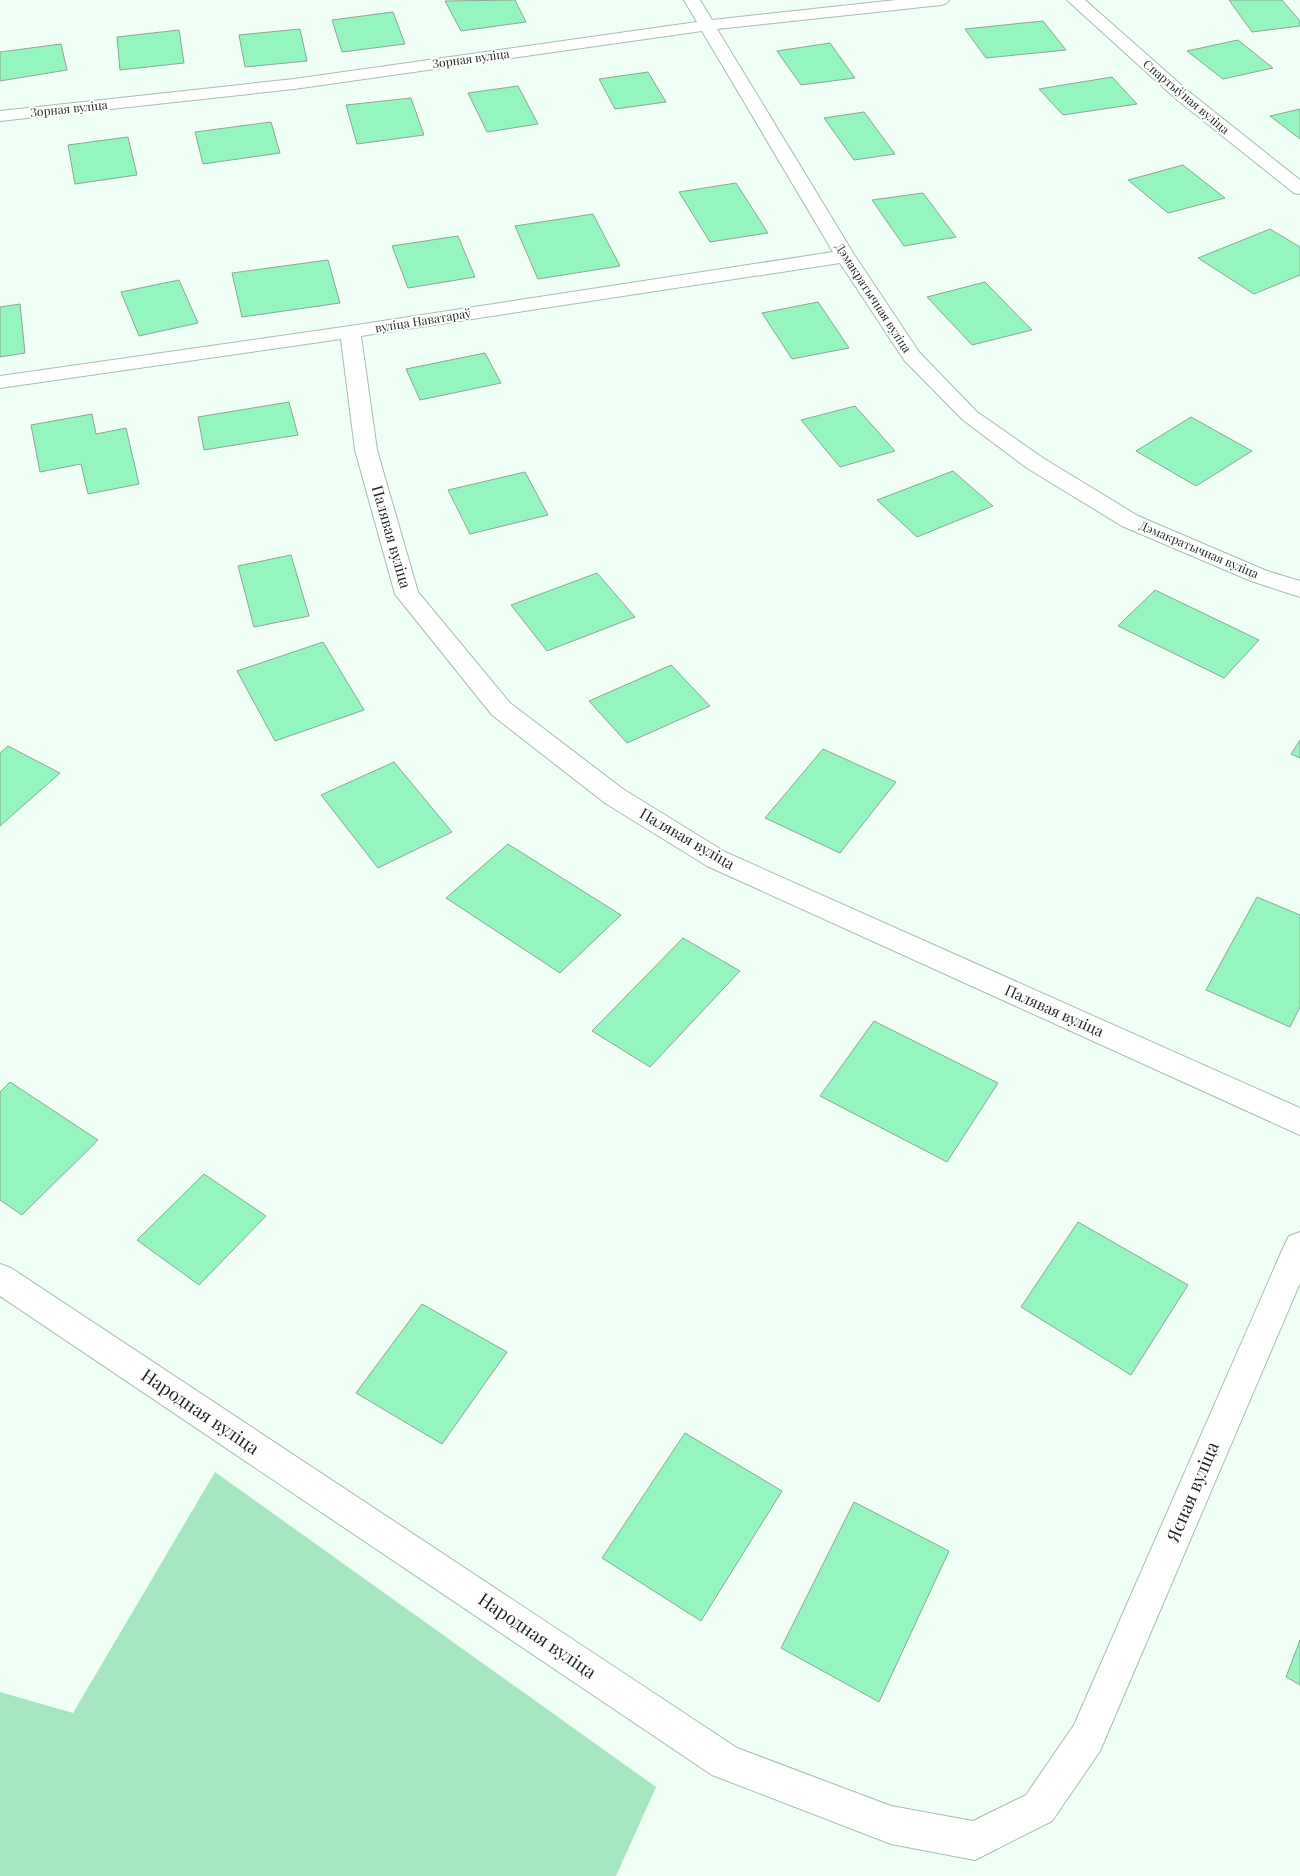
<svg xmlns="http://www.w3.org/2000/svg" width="1300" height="1876" viewBox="0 0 1300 1876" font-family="'Playfair Display',serif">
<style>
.green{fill:#a6e6c0}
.building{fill:#95f5bf;stroke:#8fa698}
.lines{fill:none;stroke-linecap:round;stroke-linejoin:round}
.minor-casing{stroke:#a6beaf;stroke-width:2}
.minor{fill:#fff;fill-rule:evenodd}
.labels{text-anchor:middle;stroke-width:4;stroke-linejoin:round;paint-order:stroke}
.far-street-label{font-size:12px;fill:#1d2620;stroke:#fff}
.street-label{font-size:15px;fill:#1d2620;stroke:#fff}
.near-street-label{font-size:18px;fill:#1d2620;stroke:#fff}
</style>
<rect width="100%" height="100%" fill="#f0fff5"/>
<path class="green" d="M215,1472L656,1787L616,1876H0V1692L73,1713Z"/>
<g class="building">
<path d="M515,0L526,22L461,31L445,1Z"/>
<path d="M1229,0H1282L1300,21V26L1252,32Z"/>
<path d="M393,12L405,44L342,52L332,20Z"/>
<path d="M1043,21L1066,50L986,58L965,29Z"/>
<path d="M300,29L307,61L245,67L239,35Z"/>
<path d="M179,30L184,63L120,70L117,37Z"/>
<path d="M1238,40L1273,68L1223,79L1187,51Z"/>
<path d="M830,43L855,78L801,85L777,51Z"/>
<path d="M61,44L67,70L0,81V52Z"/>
<path d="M648,72L666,102L615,109L599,79Z"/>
<path d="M1112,77L1137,104L1063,115L1039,89Z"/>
<path d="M518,86L538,124L487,132L468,93Z"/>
<path d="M411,98L424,135L357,144L346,105Z"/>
<path d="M1300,109V139L1270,116Z"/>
<path d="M864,112L895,154L854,160L824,118Z"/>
<path d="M271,122L280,153L203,164L195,132Z"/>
<path d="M128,137L137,175L75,184L68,145Z"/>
<path d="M1183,165L1225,198L1168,213L1128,180Z"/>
<path d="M736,183L768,233L710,242L679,192Z"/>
<path d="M923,193L956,237L904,246L872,200Z"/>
<path d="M593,214L620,266L538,279L515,226Z"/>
<path d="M1270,229L1300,247V275L1254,294L1198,258Z"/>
<path d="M458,236L475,277L408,288L392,246Z"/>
<path d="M328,260L340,303L242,317L232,273Z"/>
<path d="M179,280L198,323L139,336L121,292Z"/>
<path d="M985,282L1032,330L972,345L927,297Z"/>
<path d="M818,302L849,348L792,359L762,313Z"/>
<path d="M20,304L25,353L0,357V307Z"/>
<path d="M485,353L501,383L420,400L406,369Z"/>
<path d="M289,402L298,435L204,450L198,417Z"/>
<path d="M855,406L895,451L840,467L801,420Z"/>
<path d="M92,414L96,434L126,428L139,484L88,494L81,464L40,472L31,425Z"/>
<path d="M1191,417L1252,451L1196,486L1136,451Z"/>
<path d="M953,471L993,506L917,537L877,500Z"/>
<path d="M525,472L548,515L470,534L448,490Z"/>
<path d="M291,555L309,616L254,627L238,566Z"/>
<path d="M597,573L635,617L547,651L511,605Z"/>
<path d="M1155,590L1259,640L1224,678L1118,626Z"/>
<path d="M323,642L364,710L275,741L237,671Z"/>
<path d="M671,665L710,706L627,743L589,701Z"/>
<path d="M1300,740V758L1291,754Z"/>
<path d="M8,746L60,773L0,826V753Z"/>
<path d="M823,749L896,782L840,853L765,818Z"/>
<path d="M394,762L452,832L378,868L321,795Z"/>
<path d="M508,844L621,915L560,973L446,898Z"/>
<path d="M1257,897L1300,915V1007L1290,1027L1206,990Z"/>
<path d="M683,938L740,971L650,1067L592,1031Z"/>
<path d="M874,1021L998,1083L947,1162L820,1096Z"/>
<path d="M10,1082L98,1140L22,1215L0,1200V1092Z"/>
<path d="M204,1174L266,1216L199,1285L137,1240Z"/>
<path d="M1078,1222L1188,1285L1131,1375L1021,1307Z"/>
<path d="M422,1304L507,1352L442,1444L356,1393Z"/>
<path d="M685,1433L782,1491L701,1621L602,1558Z"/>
<path d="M854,1502L949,1551L879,1702L781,1648Z"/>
<path d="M1300,1640V1685L1286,1677Z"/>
</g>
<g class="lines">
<g class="minor-casing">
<g id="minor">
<path d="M684,0H700L712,20L896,0H949L947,3L941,5L717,29L855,256L919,352L977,412L1043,458L1138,516L1267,571L1300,581V597L1251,581L1122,526L1027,468L963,420L904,360L840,263L361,336L377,450L418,592L510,703L623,789L725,852L1300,1108V1135L707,866L605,803L492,715L395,594L355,450L341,339L0,388V376L350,326L833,252L702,31L294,89L0,121V111L294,79L697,22Z"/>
<path d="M1067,0H1085L1188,91L1300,180V194L1294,193L1176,99Z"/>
<path d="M1300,1232V1283L1100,1751L1052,1821L975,1860L891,1844L712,1775L0,1296V1264L11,1268L737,1748L891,1806L973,1821L1026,1795L1074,1725L1284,1246L1289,1236Z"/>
</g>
</g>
<use href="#minor" class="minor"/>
</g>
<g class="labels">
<g class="far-street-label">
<text transform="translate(471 59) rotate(-8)" y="4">Зорная вуліца</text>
<text transform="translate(1186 97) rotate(40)" y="4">Спартыўная вуліца</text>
<text transform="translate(69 109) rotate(-6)" y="4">Зорная вуліца</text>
<text transform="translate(873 298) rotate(57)" y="4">Дэмакратычная вуліца</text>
<text transform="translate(423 321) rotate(-9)" y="4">вуліца Наватараў</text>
<text transform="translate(1199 550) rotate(23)" y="4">Дэмакратычная вуліца</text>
</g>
<g class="street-label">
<text transform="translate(391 537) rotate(74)" y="5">Палявая вуліца</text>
<text transform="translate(687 839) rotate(30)" y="5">Палявая вуліца</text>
<text transform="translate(1054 1011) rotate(24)" y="5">Палявая вуліца</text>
</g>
<g class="near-street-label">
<text transform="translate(200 1412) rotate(34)" y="6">Народная вуліца</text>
<text transform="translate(1193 1492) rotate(-67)" y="6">Ясная вуліца</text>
<text transform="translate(537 1636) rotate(34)" y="6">Народная вуліца</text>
</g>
</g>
</svg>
